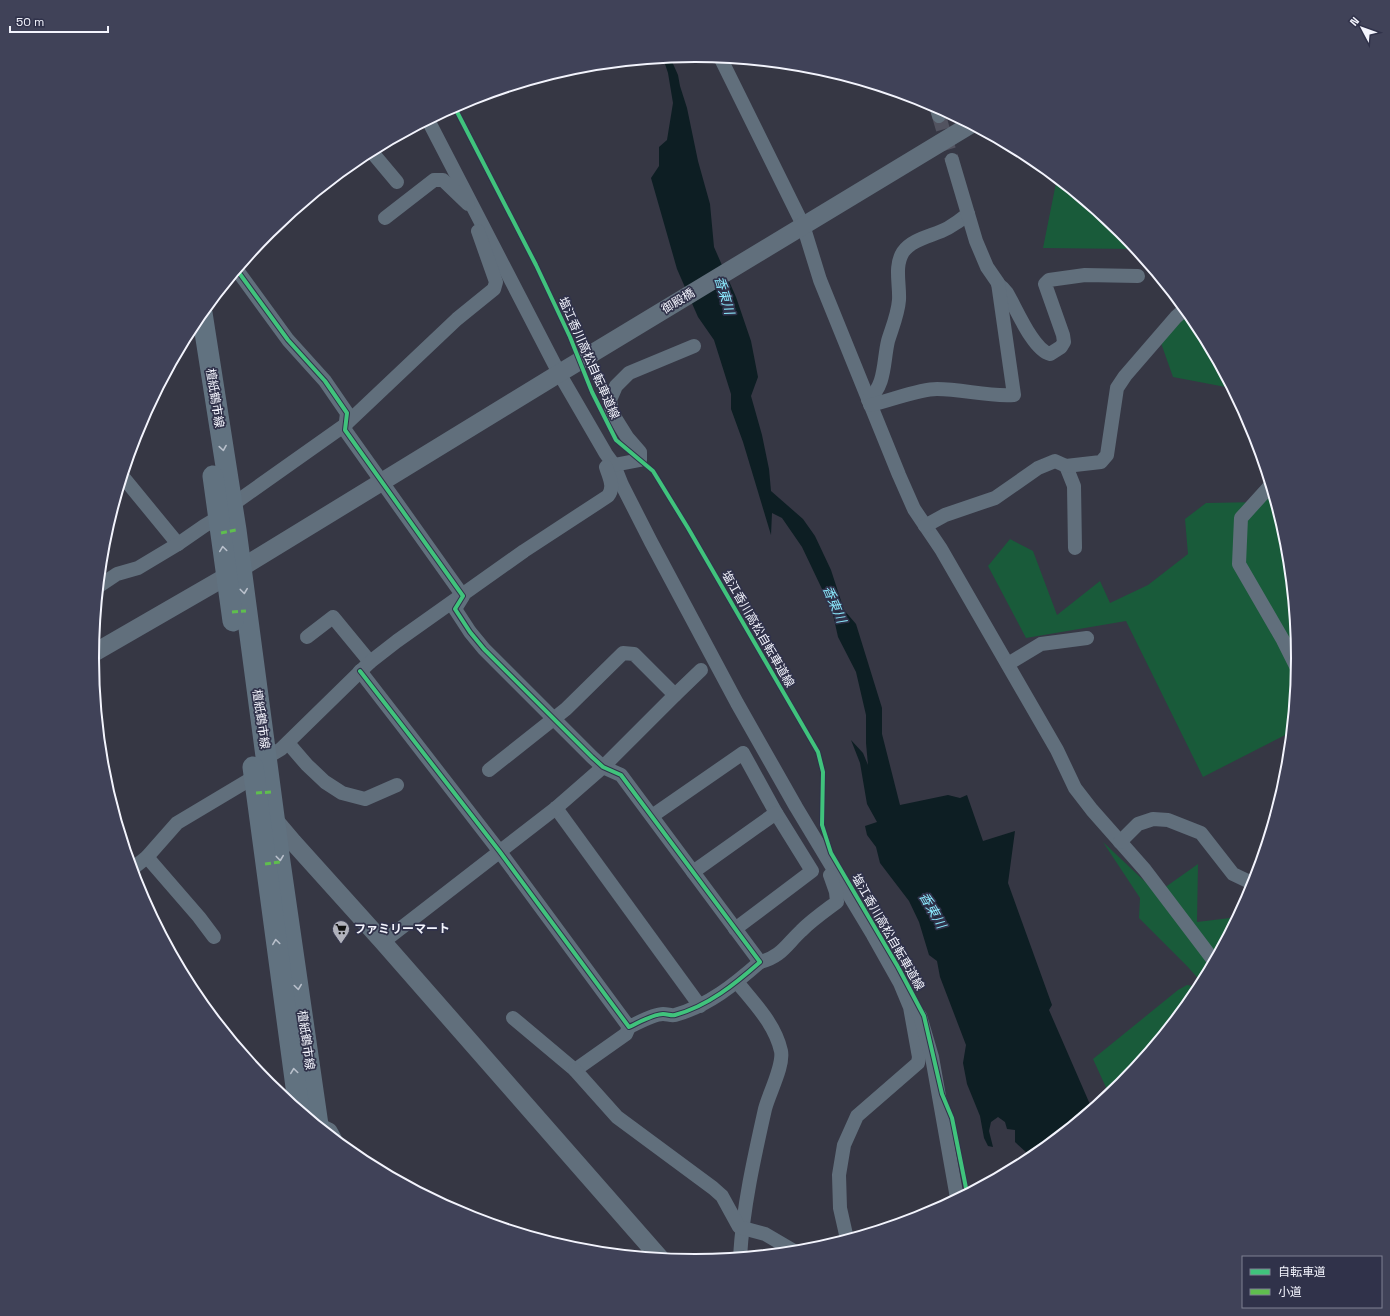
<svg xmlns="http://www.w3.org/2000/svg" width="1390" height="1316" viewBox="0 0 1390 1316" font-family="'Space Grotesk','Noto Sans JP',sans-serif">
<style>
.green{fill:#195b3a}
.water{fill:#0d1e23}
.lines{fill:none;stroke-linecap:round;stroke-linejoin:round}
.minor-tunnel{stroke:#525360;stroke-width:14;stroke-dasharray:14 7;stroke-linecap:butt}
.minor{stroke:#616f7c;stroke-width:14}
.tertiary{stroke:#616f7c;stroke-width:18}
.secondary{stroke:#617280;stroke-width:21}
.quiet{stroke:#5fbe4e;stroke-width:3;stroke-dasharray:6 3;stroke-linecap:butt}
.cycleway-casing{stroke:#30324a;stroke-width:6}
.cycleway{stroke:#40c37c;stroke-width:4}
.oneway{stroke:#b9c0cb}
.labels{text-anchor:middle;stroke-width:3.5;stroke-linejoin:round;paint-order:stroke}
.street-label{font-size:12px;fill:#f3f4fd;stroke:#30324a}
.poi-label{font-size:12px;font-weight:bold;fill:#f3f4fd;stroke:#30324a;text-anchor:start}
.water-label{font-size:13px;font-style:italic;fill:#8be9fd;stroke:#30324a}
.rim{fill:none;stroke:#f3f4fd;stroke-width:2}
</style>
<rect width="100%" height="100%" fill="#363744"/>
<g class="green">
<path d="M1057,178L1122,232L1135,249L1043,248Z"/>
<path d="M1188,313L1197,323L1231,388L1173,377L1161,343Z"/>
<path d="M1267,477L1286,541L1298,658L1291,732L1203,777L1126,621L1026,638L988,566L1010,539L1033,551L1057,615L1100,581L1110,603L1148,585L1188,554L1185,519L1206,503L1262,502Z"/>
<path d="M1103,842L1157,893L1198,864L1197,922L1230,918L1233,925L1202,983L1188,967L1139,918L1140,898Z"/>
<path d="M1187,985L1200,987L1196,993L1121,1085L1109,1094L1093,1059L1178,990Z"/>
</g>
<path class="water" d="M670,57L678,75L680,86L687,108L698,161L710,204L714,247L736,297L751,341L758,377L751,396L762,435L769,469L771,491L803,519L815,536L831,570L844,610L856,624L882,708V734L900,805L948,795L960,798L967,795L983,841L1015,831L1008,883L1052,1005L1049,1010L1092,1109L1033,1157L1028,1154L1015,1142V1130L1007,1129L1005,1122L998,1117L991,1122L989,1131L993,1147L988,1146L984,1138L980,1116L967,1084L963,1063L966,1045L940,977L937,961L929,955L919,922L909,901L880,863L876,847L867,835L865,826L877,822L867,804L860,763L851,740L863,753L868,765L866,743V715L856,672L838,637L832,610L802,547L782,518L772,513L771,535L743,442L731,409V394L714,340L698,317L677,269L651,178L659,166V147L667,140L673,103L668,73L663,58Z"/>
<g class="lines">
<path class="minor-tunnel" d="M939,116L952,160"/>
<g class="minor">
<path d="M720,57L803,225L820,280L899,475L914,509L941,549L1057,750L1075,788L1092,810L1145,870L1214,961"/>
<path d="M936,106L939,116"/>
<path d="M428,120L559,373L606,454L614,465L622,485L651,542L737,703L796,807L873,935L900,983L910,1007L919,1057L918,1063L857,1116L844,1145L839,1175L840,1208L847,1239"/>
<path d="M371,151L397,182"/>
<path d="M385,218L434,180H443L468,204"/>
<path d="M237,270L288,340L325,381L347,413L345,430L463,596L455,609L470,632L484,649L592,757L603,767L621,775L760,962C735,984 708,1006 675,1015C671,1016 668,1014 663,1014C653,1014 638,1023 629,1027L500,852L360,671"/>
<path d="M998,284C1001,286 1004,289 1007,293C1016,308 1033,350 1050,354L1061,347L1064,342L1063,335L1045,284L1049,280L1085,275L1138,276"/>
<path d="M868,400C886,385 883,362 888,341C892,328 898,314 899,300C900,285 894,266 903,252C913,238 934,236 948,228C955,224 962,219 968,214"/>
<path d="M870,405C890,401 918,389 937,389C963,389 988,397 1014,395L998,283L987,267L976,241L952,160"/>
<path d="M614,465L640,460V452L627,437L612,413L610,400L616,386L629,373L694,346"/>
<path d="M1066,466L1074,486L1075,548"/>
<path d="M123,477L178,544"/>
<path d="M1270,486L1241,518L1239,564L1283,640L1297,668"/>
<path d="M232,505L345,425L457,319L494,289L496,282L478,231"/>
<path d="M925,526L945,515L995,498L1038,468L1055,461L1066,466L1101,462L1107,455L1117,388L1125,376L1176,317L1185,309"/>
<path d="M99,586L117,574L138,568L178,544L204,526L219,517"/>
<path d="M307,637L333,617L370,662"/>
<path d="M1008,664L1041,644L1087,638"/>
<path d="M288,743L307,765L325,782L342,793L365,799L397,785"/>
<path d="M266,758L281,749L370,662L397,641L524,551L608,496C615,487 609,477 606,467"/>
<path d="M489,770L566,709L623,653L634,654L675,695"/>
<path d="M556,808L700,1006"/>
<path d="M652,816L743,753L776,813L812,871L735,929"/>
<path d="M1120,842L1138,824L1153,819L1168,820L1201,833L1233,874L1254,884"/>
<path d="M147,857L199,917L214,937"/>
<path d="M132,869L147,857L177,823L254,777"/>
<path d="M693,872L776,813"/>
<path d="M383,942L556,808L603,767L675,695L701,670"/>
<path d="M760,962C781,957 786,945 801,931C812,920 825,911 837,902L836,892L830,875"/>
<path d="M737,982C754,1003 775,1024 781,1051C784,1066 769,1093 765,1109C754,1158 743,1207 740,1257"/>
<path d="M918,1014L920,1016L932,1057L957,1198"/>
<path d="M513,1018L575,1070L626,1034L629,1027"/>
<path d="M575,1070L617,1117L713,1188L722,1196L739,1227L765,1234L794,1251"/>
<path d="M318,1124L330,1130L335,1139"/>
</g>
<g class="tertiary">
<path d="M92,654L241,568L563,371L970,125"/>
<path d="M271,816L293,842L383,942L660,1258"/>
</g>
<g class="secondary">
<path d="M202,313L236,530L280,862L318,1125"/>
<path d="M213,476L233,621"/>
<path d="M253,767L299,1109"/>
</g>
<g class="quiet">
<path d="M221,533L236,530"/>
<path d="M232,612L246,611"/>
<path d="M256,793L271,792"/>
<path d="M265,864L280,862"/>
</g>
<g class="cycleway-casing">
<g id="cycleway">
<path d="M454,106L536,265L570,337L592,392L616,440L653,471L688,528L818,752L823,772L822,825L831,853L898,967L924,1016L942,1094L952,1118L967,1193"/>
<path d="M237,270L288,340L325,381L347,413L345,430L463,596L455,609L470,632L484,649L592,757L603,767L621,775L760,962C735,984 708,1006 675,1015C671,1016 668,1014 663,1014C653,1014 638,1023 629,1027L500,852L360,671"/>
</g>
</g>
<use href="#cycleway" class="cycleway"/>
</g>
<defs><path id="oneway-chevron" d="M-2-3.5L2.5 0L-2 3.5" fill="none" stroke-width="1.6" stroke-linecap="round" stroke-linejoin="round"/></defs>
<g class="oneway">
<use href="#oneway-chevron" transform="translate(223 448) rotate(81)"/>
<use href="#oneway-chevron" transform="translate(223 549) rotate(-98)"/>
<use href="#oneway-chevron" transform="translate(244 591) rotate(83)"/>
<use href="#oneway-chevron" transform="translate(280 858) rotate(83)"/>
<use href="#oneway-chevron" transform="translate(276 942) rotate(-98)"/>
<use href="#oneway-chevron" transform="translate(298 987) rotate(82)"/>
<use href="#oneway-chevron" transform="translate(294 1071) rotate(-98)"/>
</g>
<defs>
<g id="supermarket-pin" transform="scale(0.9)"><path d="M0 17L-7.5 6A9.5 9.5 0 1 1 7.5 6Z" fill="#b1b2bc" stroke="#30324a"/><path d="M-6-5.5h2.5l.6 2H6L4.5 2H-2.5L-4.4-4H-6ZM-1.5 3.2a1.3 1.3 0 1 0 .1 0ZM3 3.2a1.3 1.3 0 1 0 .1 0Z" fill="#111"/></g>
</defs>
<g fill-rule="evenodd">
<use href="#supermarket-pin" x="341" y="929"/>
</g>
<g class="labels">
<g class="street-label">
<text transform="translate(678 301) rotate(-31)" y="4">御殿橋</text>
<text transform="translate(589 358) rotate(66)" y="4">塩江香川高松自転車道線</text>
<text transform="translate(215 398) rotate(81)" y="4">檀紙鶴市線</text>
<text transform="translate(758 629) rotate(60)" y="4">塩江香川高松自転車道線</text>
<text transform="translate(261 719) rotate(82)" y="4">檀紙鶴市線</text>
<text transform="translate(888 932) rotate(60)" y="4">塩江香川高松自転車道線</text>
<text transform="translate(306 1040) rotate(82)" y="4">檀紙鶴市線</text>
</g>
<g class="poi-label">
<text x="354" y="933">ファミリーマート</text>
</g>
<g class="water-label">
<text transform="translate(725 295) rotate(74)" y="5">香東川</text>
<text transform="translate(835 604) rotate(67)" y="5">香東川</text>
<text transform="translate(933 910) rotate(60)" y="5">香東川</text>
</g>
</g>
<path d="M0 0H1390V1316H0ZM99 658a596 596 0 1 1 1192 0a596 596 0 1 1-1192 0Z" fill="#404258" fill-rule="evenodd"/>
<path class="rim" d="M99 658a596 596 0 1 1 1192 0a596 596 0 1 1-1192 0Z"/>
<rect x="1242" y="1256" width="140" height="52" fill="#30324a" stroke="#7e8092"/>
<rect x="1250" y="1269" width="20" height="6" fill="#40c37c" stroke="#7e8092"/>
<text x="1278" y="1276" font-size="12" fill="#f3f4fd">自転車道</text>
<rect x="1250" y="1289" width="20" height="6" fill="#5fbe4e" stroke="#7e8092"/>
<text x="1278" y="1296" font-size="12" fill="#f3f4fd">小道</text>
<g transform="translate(1362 28) rotate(311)" stroke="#30324a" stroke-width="3" paint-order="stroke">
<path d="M0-3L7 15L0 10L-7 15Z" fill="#f3f4fd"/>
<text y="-6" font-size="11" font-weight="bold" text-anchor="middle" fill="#f3f4fd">N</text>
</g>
<path d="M10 26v6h98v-6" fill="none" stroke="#f3f4fd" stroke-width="2"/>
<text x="16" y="26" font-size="12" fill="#f3f4fd" stroke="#30324a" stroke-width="3" paint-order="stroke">50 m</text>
</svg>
